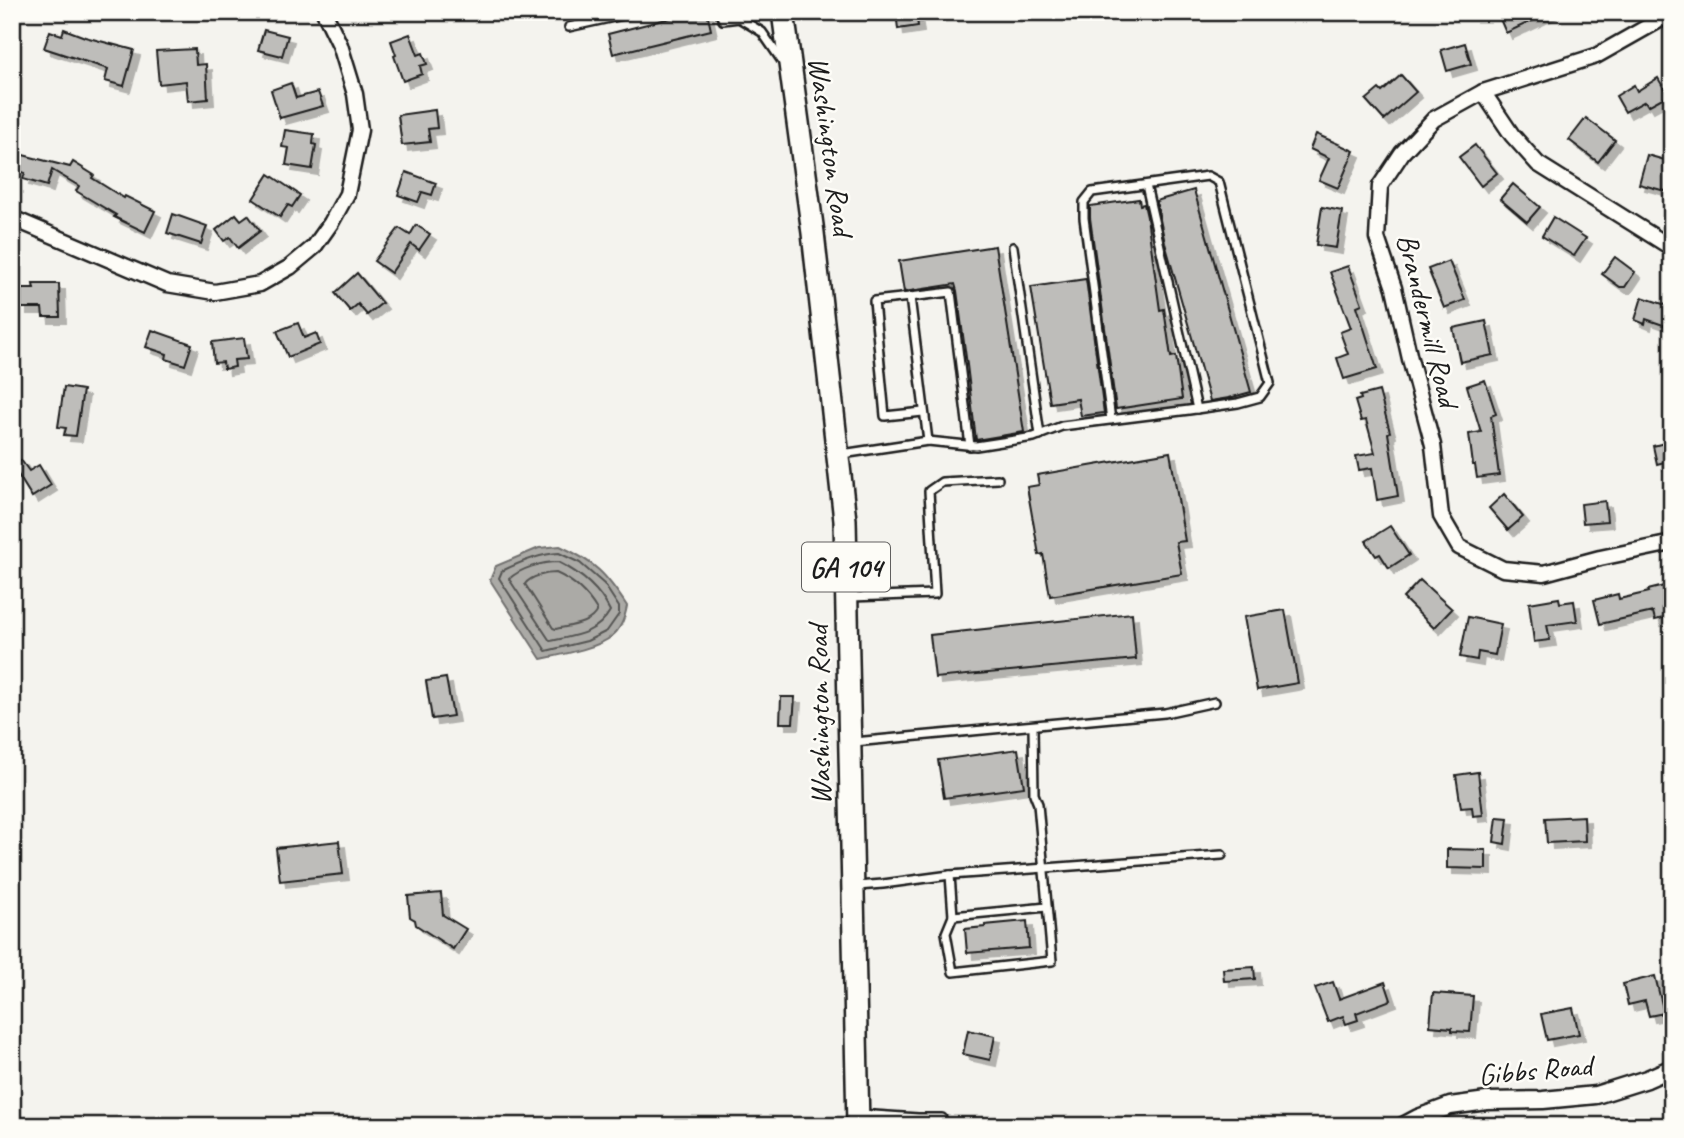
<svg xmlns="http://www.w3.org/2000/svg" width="1684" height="1138" viewBox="0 0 1684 1138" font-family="Caveat,sans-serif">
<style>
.water{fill:#abaaa6;stroke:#72716f;stroke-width:2}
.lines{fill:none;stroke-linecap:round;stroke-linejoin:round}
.shore{stroke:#555553;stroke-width:2}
.building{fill:#bebdba;stroke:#1c1c1c;stroke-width:2;filter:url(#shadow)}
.service-casing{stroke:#1c1c1c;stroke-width:12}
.minor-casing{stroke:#1c1c1c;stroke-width:19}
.tertiary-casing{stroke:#1c1c1c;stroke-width:21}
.primary-casing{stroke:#1c1c1c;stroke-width:26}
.service{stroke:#fdfcf7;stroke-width:7}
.minor{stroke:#fdfcf7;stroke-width:14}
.tertiary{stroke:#fdfcf7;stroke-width:16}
.primary{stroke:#fdfcf7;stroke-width:21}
.labels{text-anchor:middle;stroke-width:5;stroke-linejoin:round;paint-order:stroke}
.shield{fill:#fdfcf7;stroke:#605f5e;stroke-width:2}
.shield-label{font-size:28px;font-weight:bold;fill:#1c1c1c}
.street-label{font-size:30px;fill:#1c1c1c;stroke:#fdfcf7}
</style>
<defs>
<filter id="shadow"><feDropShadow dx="6" dy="6" stdDeviation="0" flood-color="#0004"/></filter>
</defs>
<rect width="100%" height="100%" fill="#f4f3ee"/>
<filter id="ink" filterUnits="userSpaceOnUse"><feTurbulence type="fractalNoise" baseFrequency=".0143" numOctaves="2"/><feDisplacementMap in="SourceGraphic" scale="14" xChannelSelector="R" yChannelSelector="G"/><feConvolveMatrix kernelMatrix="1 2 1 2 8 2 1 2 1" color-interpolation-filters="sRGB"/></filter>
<g filter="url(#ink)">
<path class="water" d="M560,546C595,562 606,574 627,606C625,617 621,629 612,636C599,648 560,655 541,659L490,580L496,566L539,548Z"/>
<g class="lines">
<g class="shore">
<path d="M559,553L580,563L604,584L619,607V614L607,631L587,641L546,651L499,578L502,571C520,562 539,554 559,553Z"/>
<path d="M558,562C580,573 599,588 610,611C597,634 574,636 550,641L509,579C521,568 542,562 558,562Z"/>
<path d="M556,573C574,581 587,593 597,610C592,624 569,626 556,629L553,628L525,584C531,576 546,573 556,573Z"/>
</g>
</g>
<g class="building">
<path d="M694,12H707L711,30L613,54L608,34Z"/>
<path d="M896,12H916L918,26L898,29Z"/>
<path d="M1497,12H1551L1506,33Z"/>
<path d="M64,29L85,37L134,50L124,86L105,81L108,69L44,48L50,31L62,35Z"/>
<path d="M264,30L288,36L282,56L258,50Z"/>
<path d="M410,34L418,55L423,53L427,64L420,66L422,74L403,81L394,56L396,55L391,41Z"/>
<path d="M1465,43L1471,64L1447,71L1441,50Z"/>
<path d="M195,49L196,65L206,64L208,99L188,101L186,81L159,84L156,51Z"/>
<path d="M1401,75L1416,92L1384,120L1366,100L1379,89L1382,92Z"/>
<path d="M1658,78L1668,95L1648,106L1645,101L1625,112L1616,96L1634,85L1637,91Z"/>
<path d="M291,83L296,98L318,92L323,106L280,118L271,90Z"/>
<path d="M435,110L437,128L428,129L430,142L402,145L398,115Z"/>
<path d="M1586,118L1615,140L1598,162L1569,140Z"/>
<path d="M285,130L314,134L313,144L316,145L312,169L286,165L289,148L282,147Z"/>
<path d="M1316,134L1354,151L1338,188L1319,180L1329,158L1310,149Z"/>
<path d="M1475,145L1497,173L1481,186L1459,157Z"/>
<path d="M19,154L70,167L73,162L94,175L92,178L124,198L125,196L155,211L145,232L114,217L116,215L76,191L79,186L52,170L47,186L23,179L25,173L15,170Z"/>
<path d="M1647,155L1672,162V181L1669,192L1639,184Z"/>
<path d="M406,172L436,183L432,195L422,192L418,202L398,195Z"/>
<path d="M269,174L300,195L292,207L288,205L280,217L253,199Z"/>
<path d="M1513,184L1540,207L1527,222L1500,199Z"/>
<path d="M1194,190L1251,392L1229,398L1210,401L1165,243L1156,201Z"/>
<path d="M1139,199L1140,205L1144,204L1147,217L1160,310L1164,309L1171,357L1176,356L1182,399L1116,409L1090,218V206Z"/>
<path d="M1322,207L1342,211L1336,248L1316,245Z"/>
<path d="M173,214L207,226L201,244L167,233Z"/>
<path d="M236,214L241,220L248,215L260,231L238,248L230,237L224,241L216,230Z"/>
<path d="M1553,217L1586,238L1574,256L1542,236Z"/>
<path d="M416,225L430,234L419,250L411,244L391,273L374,261L399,228L410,235Z"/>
<path d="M995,246L1024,432L976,440L967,365L957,291L955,284L904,292L899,261Z"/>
<path d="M1615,257L1635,272L1625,287H1620L1602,274Z"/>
<path d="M1449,261L1465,300L1444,308L1428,269Z"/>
<path d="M1348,266L1362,304L1357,306L1377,369L1344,379L1337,358L1348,354L1340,332L1351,328L1330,272Z"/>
<path d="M357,273L382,303L367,315L358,304L350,311L335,293Z"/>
<path d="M1086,279L1104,413L1081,416L1078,399L1050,403L1031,287Z"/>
<path d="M33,284H59L60,317H43L42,308H21V289H34Z"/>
<path d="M1642,297L1672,307V328L1646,319L1645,324L1635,320Z"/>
<path d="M1486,321L1493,355L1460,362L1453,328Z"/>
<path d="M298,323L304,338L316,333L320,344L288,357L277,331Z"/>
<path d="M152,330L192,344L185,365L166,359L167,354L146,347Z"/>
<path d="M244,338L247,359L234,360L235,367L224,369L223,362L214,363L212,342Z"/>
<path d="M1485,380L1496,414L1491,416L1499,475L1477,478L1475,465H1473L1469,434L1481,432L1467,386Z"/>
<path d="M64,387L83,390L76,436L64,435L66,428L58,427Z"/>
<path d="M1379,391L1390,432L1388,433L1398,496L1377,500L1372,468L1359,470L1356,456L1375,453L1366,420L1361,421L1355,401L1361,399L1360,396Z"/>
<path d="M1672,441V460L1657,464L1653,446Z"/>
<path d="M1170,452L1185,541L1176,542L1182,574L1050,596L1043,554L1039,555L1027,487L1039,485L1037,475Z"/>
<path d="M21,460L29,471L39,465L51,485L32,497L12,465Z"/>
<path d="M1504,494L1523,517L1508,530L1489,508Z"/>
<path d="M1605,501L1607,521L1583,523L1581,504Z"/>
<path d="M1390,526L1409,555L1389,568L1380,554L1376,556L1366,541Z"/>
<path d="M1420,580L1452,609L1434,628L1403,598Z"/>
<path d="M1664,586L1666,596L1672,595V616L1655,620L1653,612L1600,624L1594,600L1618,594L1619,599L1649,592L1648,590Z"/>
<path d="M1559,598L1560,603L1574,601L1577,621L1547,625L1550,640L1534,642L1529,603Z"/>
<path d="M1285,610L1298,683L1257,690L1244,617Z"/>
<path d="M1132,613L1136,659L935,678L930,635Z"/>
<path d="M1468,617L1501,624L1495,655L1478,652L1477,660L1460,657Z"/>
<path d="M446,678L453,716L432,719L426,681Z"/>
<path d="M781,697H795L793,723H780Z"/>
<path d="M1018,749L1024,787L944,798L938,760Z"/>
<path d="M1478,772L1483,815L1473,816L1472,807L1461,808L1456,775Z"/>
<path d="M1584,816L1585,841L1547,843L1545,818Z"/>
<path d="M1497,817L1508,818L1505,844L1494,842Z"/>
<path d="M339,841L343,874L280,881L276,848Z"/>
<path d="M1447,849L1486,850V869L1447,868Z"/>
<path d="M441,893L443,915L466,929L453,949L416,925L415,920L410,917L408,896Z"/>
<path d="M1027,921L1029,948L967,953L965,929L985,927V925Z"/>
<path d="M1254,967L1255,979L1224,981L1223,969Z"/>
<path d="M1655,976L1664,1013L1649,1016L1645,1001L1628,1005L1623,984Z"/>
<path d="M1333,982L1339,999L1385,982L1391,1000L1356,1013L1358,1020L1346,1024L1343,1016L1328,1022L1315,988Z"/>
<path d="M1433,993L1473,996L1470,1032L1452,1031V1028L1430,1026Z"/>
<path d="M1573,1008L1579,1034L1547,1040L1541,1014Z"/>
<path d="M968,1030L995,1036L990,1060L963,1054Z"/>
</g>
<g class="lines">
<g class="service-casing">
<g id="service">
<path d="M719,12L723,20L739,18L747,12"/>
<path d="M739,18L762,32L784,64"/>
<path d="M569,27L637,12"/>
<path d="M1146,185L1197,409"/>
<path d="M1013,247L1040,435"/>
<path d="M910,297L951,292L970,446"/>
<path d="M923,412L885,416L874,301L910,297L928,441"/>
<path d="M842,454L928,441L976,446L1034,437L1062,426L1189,410L1238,403L1260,397L1270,383L1219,182L1208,176L1092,192L1084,202V218L1111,420"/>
<path d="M851,597L935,594L929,491L942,482L998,479"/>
<path d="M854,742L1165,713L1215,702"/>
<path d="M950,875L953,916L946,933L953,972L1052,961L1038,804L1034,794L1033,726"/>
<path d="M857,886L883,884L950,875L1222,855"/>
<path d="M953,916L1047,907"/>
<path d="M859,1114L918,1118H942"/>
</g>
</g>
<g class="minor-casing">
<g id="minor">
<path d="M1672,13L1596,56L1483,92L1434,119L1402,153L1380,186L1377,238L1394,288L1410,359L1433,445L1441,516L1459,547L1503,569L1544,573L1600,558L1672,543"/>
<path d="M1483,92L1512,135L1538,164L1672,248"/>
<path d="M12,218L167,284L215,292L260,284L290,267L314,247L331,223L347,194L360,130L355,94L340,45L324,12"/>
</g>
</g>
<g class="tertiary-casing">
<path id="tertiary" d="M1403,1126L1418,1118L1450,1106L1487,1101L1543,1100L1596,1095L1647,1079L1672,1068"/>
</g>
<g class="primary-casing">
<path id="primary" d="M783,12L813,233L845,520L858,1126"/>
</g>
<use href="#service" class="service"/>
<use href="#minor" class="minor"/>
<use href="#tertiary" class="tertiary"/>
<use href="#primary" class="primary"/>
</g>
</g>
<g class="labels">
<rect class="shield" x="802" y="542.5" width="88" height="49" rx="5"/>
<g class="shield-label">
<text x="846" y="577">GA 104</text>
</g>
<g class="street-label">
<text transform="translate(831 146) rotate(82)" y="10">Washington Road</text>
<text transform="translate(1428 320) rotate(76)" y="10">Brandermill Road</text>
<text transform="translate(819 715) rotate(-91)" y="10">Washington Road</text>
<text transform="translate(1535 1070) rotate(-5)" y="10">Gibbs Road</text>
</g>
</g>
<rect width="1684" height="1138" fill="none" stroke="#fdfcf7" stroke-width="42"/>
<rect x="21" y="21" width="1642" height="1096" fill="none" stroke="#1c1c1c" stroke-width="2.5" filter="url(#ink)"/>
</svg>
